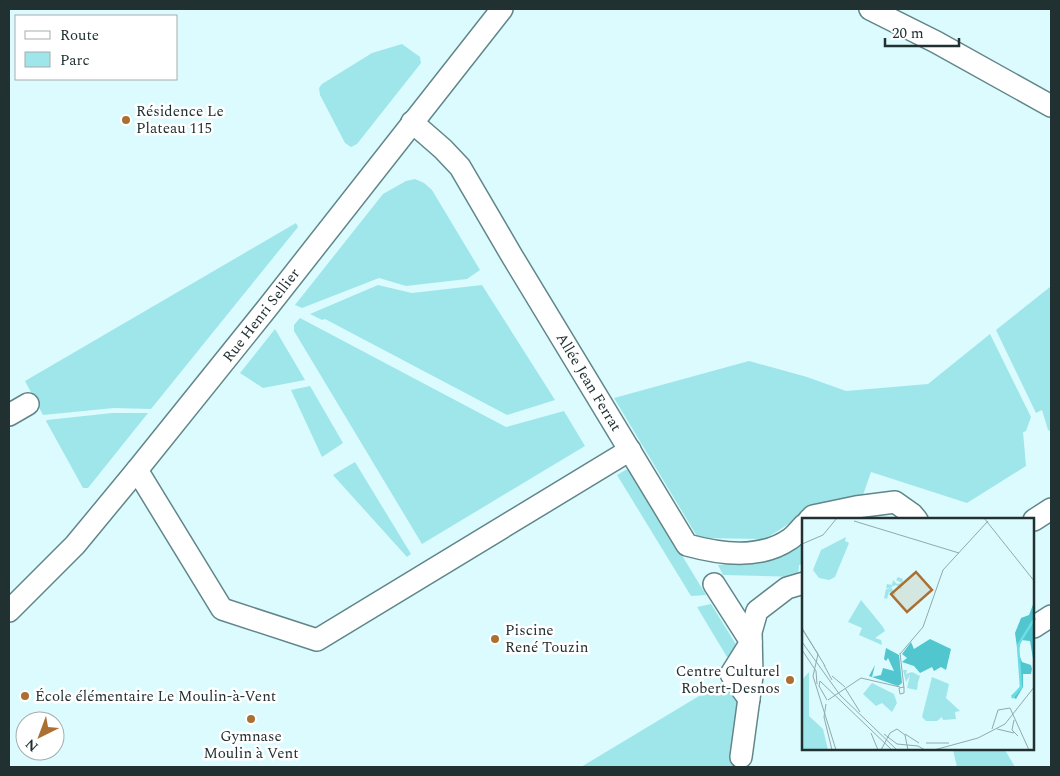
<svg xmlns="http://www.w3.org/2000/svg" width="1060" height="776" viewBox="0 0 1060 776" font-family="Spectral,serif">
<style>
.green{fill:#9fe6eb}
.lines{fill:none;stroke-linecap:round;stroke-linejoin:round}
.street-casing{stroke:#618689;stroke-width:24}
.street{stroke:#fff;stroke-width:21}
.poi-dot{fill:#ab6f32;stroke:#fff;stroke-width:2}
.labels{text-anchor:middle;stroke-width:5;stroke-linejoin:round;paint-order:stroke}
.poi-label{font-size:15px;fill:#213132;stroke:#fff;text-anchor:start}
.street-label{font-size:15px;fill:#213132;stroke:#fff}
.inset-river{fill:none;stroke:#6bdee5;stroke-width:2.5}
.inset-road{fill:none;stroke:#91aaac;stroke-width:1}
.view{fill:#ab6f32;fill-opacity:0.15;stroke:#ab6f32;stroke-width:2.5}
.inset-edge{fill:none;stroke:#213132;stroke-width:2.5}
</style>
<rect width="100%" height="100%" fill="#dbfbfe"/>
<g class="green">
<path d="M402,44L420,57L421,63L357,144L351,147L345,143L320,95L319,88L322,84L372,53Z"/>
<path d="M415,179L424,183L432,190L480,270L467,279L406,286L379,278L302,308L295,305L383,194L406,181Z"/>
<path d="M296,223L298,227L151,409L114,408L43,415L25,381Z"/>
<path d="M378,285L412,293L482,285L555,400L507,415L325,319L322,320L310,314Z"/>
<path d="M1050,287H1051V431L1048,430L1042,410L1036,413L996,330Z"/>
<path d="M300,318L506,427L564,411L585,446L422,544L294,331V325Z"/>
<path d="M275,329L305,380L263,388L240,373Z"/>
<path d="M990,334L1031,417L1026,431L1023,432L1026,466L967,503L871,472L862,498L820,504L765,539L698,538L614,398L749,361L807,377L846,391L928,384Z"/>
<path d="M310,386L343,443L322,457L291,390Z"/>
<path d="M112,413H148L88,488H83L46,421L47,420Z"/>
<path d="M355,462L411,554L407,557L333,475Z"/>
<path d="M629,468L706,595L691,596L617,475Z"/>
<path d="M804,539V564L799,565L798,577L723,575L718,565L768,561Z"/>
<path d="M711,604L740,651L727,657L697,607Z"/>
<path d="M724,681L740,704L733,767H581Z"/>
<path d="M953,750H1005L1015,767H957Z"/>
</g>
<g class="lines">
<g class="street-casing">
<g id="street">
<path d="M870,9L936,42L1051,106"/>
<path d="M412,122L443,149L460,167L512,256L687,545C720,554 760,560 790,539C795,536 800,529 804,525"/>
<path d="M9,415L28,404"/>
<path d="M137,470L222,609L317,640L630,450"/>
<path d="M809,520L813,516L856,507L895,502L912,514L917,520"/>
<path d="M1034,520L1051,509"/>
<path d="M714,584L751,642L731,674L749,699"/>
<path d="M9,611L75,545L137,470L268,307L502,9"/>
<path d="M1034,627L1051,616"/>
<path d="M741,757L752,676L751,632L757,611L787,588L804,583"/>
</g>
</g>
<use href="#street" class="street"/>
</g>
<g class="poi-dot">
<circle cx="126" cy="120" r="5"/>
<circle cx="495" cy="639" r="5"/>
<circle cx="790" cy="680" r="5"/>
<circle cx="25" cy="696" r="5"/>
<circle cx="251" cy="719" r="5"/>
</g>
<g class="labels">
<g class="poi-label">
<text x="136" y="116">Résidence Le<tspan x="136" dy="17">Plateau 115</tspan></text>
<text x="505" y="635">Piscine<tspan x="505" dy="17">René Touzin</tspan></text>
<text x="780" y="676" text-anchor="end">Centre Culturel<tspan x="780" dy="17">Robert-Desnos</tspan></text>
<text x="35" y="701">École élémentaire Le Moulin-à-Vent</text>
<text x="251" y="741" text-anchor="middle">Gymnase<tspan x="251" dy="17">Moulin à Vent</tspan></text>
</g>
<g class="street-label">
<text transform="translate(261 315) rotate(-52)" y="5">Rue Henri Sellier</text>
<text transform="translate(589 382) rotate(59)" y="5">Allée Jean Ferrat</text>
</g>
</g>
<g transform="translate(802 518)">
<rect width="232" height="232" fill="#dbfbfe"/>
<path d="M44,19L43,23L47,25L33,59L27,62L17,60L11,52L19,32ZM96,59L101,61L99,71L94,67L89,69L94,77L87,74L85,81L82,80L84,71H89L84,70L85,66L90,67L91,62L95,66L100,65L94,62ZM59,82L81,109L83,113L73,120L79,122L80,127L57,117L60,110L46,104ZM101,152H105L104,156L110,154L118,158L116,164L112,157L116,164L115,172L105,170L108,157L104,164ZM7,154V198L21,211L26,232H0V162ZM130,159L147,166L144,180L158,193L153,194L154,201L141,202L140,199L135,203H124L120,199ZM70,165L92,176L95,185L90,194L80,185L74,188L61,176Z" fill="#9fe6eb"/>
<path d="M232,84L233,132L231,141L228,123L219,122L216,136L213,115L219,100L227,97ZM128,121L149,131L144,152L139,149L132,153L130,149L118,155L112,148L100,144L105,140L100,136L109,124L112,131ZM84,130L97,137L100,165L96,168L67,158L73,147L70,159L79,157L81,150L92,153L86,140L84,143L82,141ZM218,139L220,144L229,147L230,151L229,156H221V169L214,181L209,178L218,169Z" fill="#51c6ce"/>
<path class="inset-river" d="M210,180L219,169L216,127L233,100"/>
<path class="inset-road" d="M182,0L233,64M52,3L157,35M0,26L21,17L35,0M0,110L23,148M0,111L16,136L11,158L34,232M0,124L38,177L95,232M0,132L14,153L15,166M98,135L102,170V175L98,176L97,170L102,169M98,136L121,109L141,52L186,3M22,147L30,162M30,158L43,169M43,170L58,194M25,182L17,168L18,163L90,232M26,182L59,160L98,169M24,186L22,199L30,232M212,202L210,212L216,218M190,211L196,192L208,190L227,232M195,211L212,215M69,215L76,232M82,216L95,226L116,228L123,232M103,216L117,225M124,225H147M79,232L88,215L95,211L103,217L106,232M132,232L176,220L203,206L233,168"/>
<path class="view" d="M114,54L130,72L105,94L89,76Z"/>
<rect width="232" height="232" class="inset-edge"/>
</g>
<rect width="1060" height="776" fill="none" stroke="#213132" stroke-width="20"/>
<rect x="15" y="15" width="162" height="65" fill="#ffffff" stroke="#a6adad"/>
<rect x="25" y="31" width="25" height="8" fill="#ffffff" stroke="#a6adad"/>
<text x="60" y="40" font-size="15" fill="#213132">Route</text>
<rect x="25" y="52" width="25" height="15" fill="#9fe6eb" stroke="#a6adad"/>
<text x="60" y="65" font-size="15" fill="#213132">Parc</text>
<g transform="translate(40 736) rotate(222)"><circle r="24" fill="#ffffff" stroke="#a6adad"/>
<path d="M0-4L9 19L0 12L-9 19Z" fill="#ab6f32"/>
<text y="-8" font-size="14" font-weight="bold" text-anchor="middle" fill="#213132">N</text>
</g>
<path d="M885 38v8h74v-8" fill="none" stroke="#213132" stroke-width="2.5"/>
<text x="892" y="38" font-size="15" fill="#213132" stroke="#ffffff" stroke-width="4" paint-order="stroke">20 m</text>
</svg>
